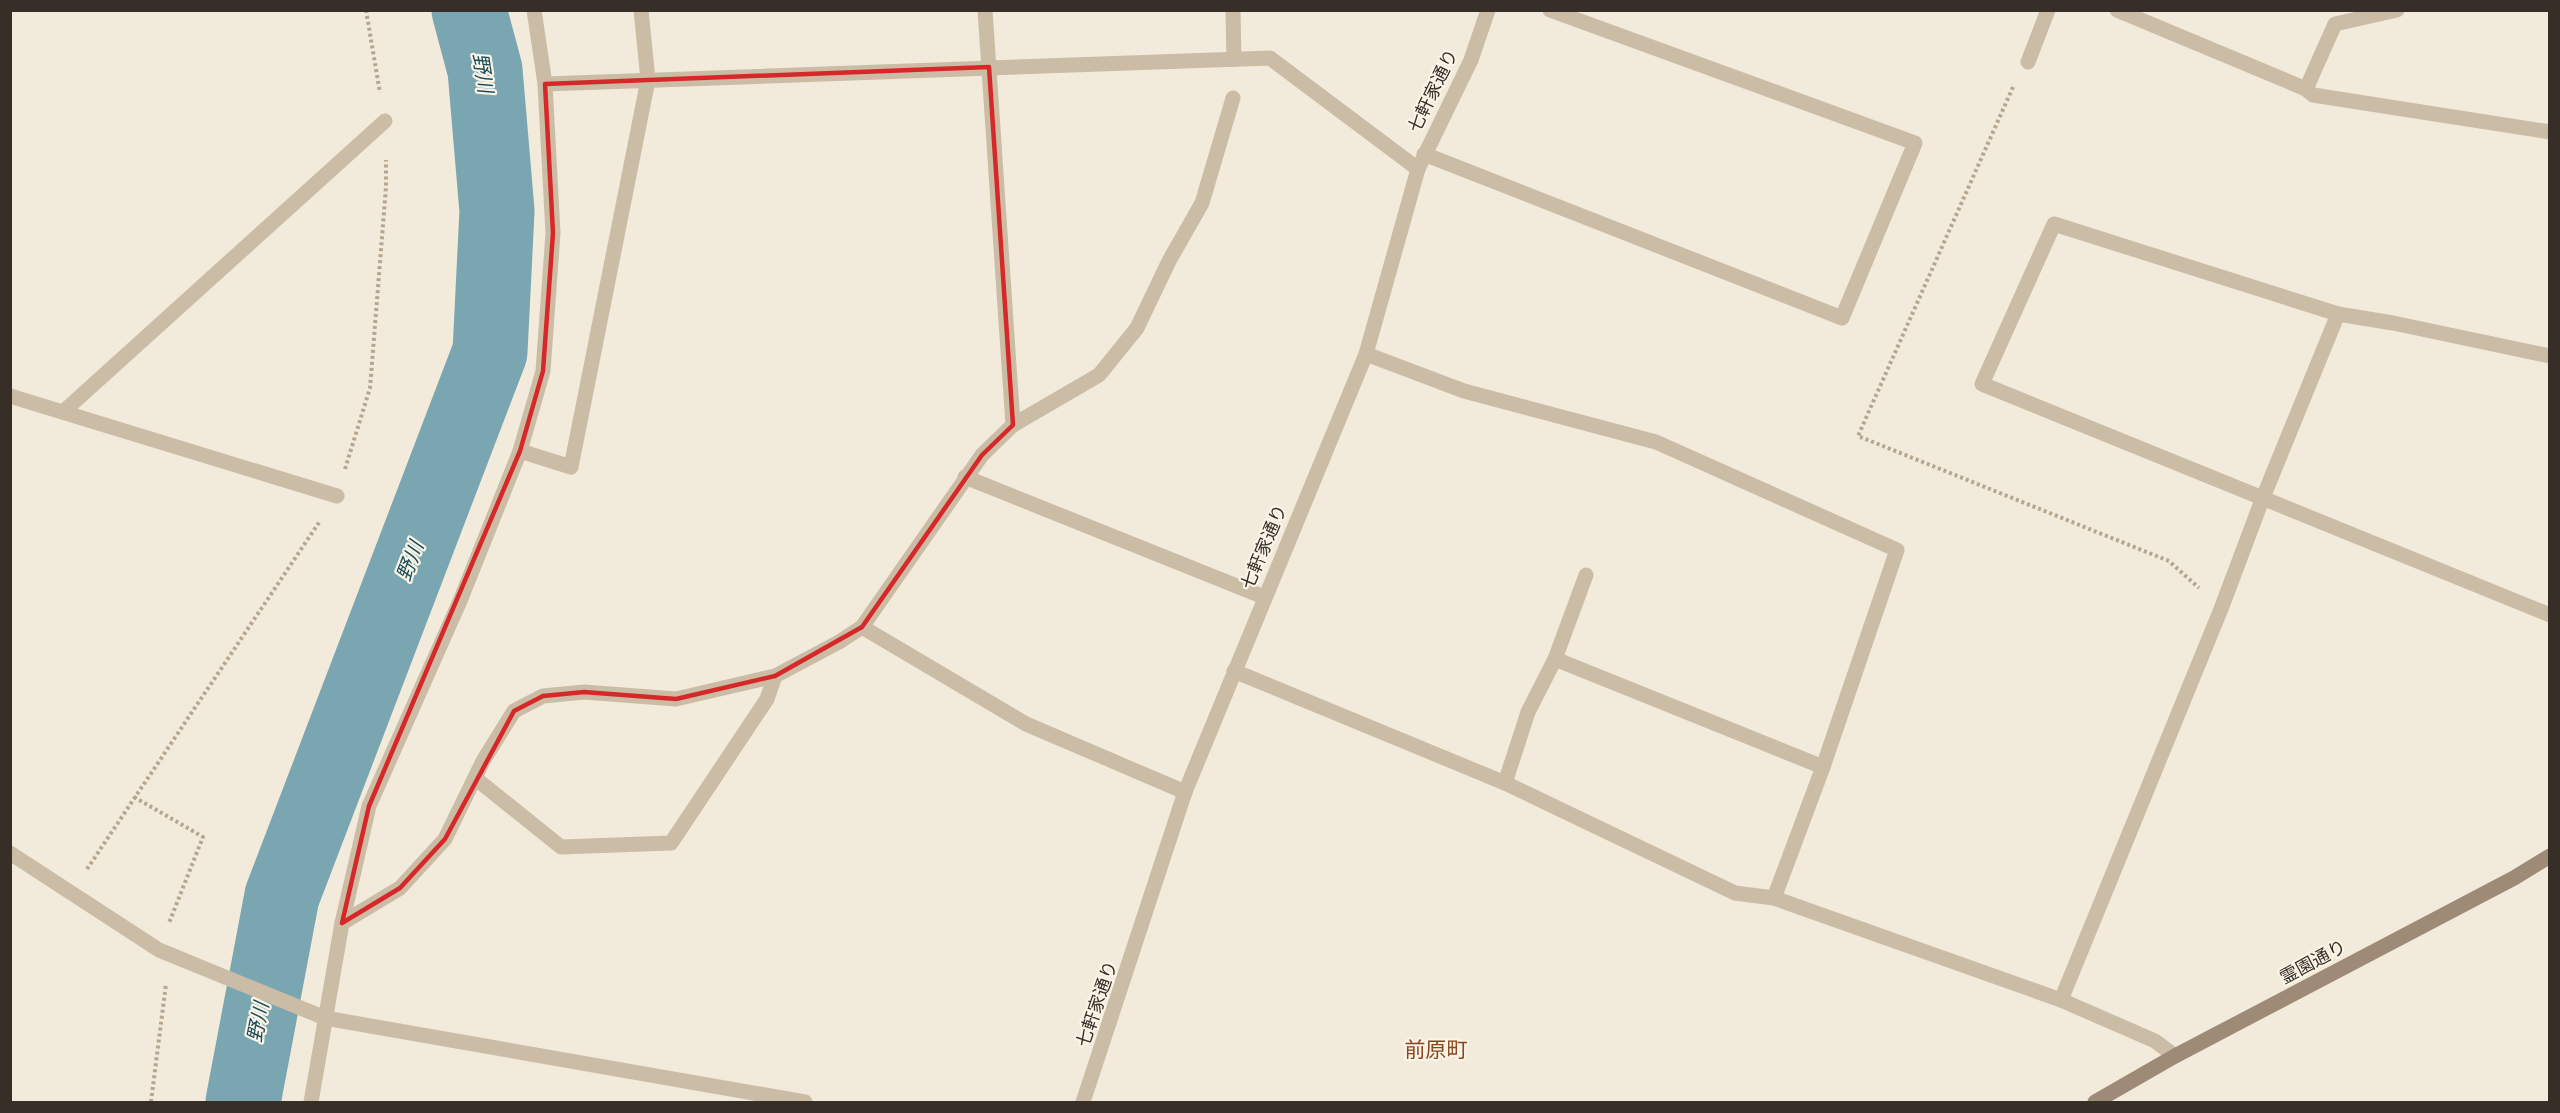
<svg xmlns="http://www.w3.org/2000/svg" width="2560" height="1113" viewBox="0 0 2560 1113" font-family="'Open Sans','Noto Sans JP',sans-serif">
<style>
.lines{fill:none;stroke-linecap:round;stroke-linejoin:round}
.river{stroke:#79a6b0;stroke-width:75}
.path{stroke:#b6a690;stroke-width:4;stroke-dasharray:3 3;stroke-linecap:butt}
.lane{stroke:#cbbca6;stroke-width:15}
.street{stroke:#cbbca6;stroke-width:15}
.secondary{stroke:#9e8b77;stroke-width:15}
.marked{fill:none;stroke:#d62828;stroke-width:4.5;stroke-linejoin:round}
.labels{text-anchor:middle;stroke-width:4.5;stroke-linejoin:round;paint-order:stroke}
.street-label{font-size:18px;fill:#362e27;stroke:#faf4e7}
.water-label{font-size:20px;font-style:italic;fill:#1c4c59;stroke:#faf4e7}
.quarter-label{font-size:21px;fill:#88461e;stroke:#faf4e7}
</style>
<rect width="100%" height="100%" fill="#f2eada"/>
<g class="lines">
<path class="river" d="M243,1102L282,896L490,352L497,211L485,70L469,10"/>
<g class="path">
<path d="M366,10L380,93"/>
<path d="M2013,87L1858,436L2169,561L2199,588"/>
<path d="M345,469L370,388L386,187V160"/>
<path d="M134,797L203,837L169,923"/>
<path d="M87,869L320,521"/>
<path d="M151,1102L166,984"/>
</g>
<g class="lane">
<path d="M2117,10L2306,89"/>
<path d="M2397,10L2335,24L2306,89L2313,95L2550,132"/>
<path d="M2028,62L2048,10"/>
<path d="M1424,154L1842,318L1915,143L1550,10"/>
<path d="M1366,354L1464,391L1656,442L1897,550L1823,767L1774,898"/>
<path d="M965,477L1264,597"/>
<path d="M862,627L1026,724L1185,792"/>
<path d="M1555,659L1823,767"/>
<path d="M475,778L561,847L671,843L767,699L775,676"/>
<path d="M1505,783L1528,712L1555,659L1586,575"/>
</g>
<g class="street">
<path d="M985,10L1013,425"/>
<path d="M1233,10L1234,59"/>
<path d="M545,84L1270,58L1418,169"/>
<path d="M2338,314L2054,224L1982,384L2550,615"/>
<path d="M10,396L337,496"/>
<path d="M63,412L385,121"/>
<path d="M520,451L571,467L648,80L641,10"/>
<path d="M1234,671L1505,783L1735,893L1774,898L2061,1000L2155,1041L2175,1056"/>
<path d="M10,853L159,950L325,1018L805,1102"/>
<path d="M342,923L400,888L445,839L483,761L514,711L543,696L584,692L676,699L775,676L839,642L862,627L982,455L1013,425L1099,375L1137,328L1169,261L1202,203L1233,98"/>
<path d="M2061,1000L2221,609L2262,500L2338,314L2393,323L2550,356"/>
<path d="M311,1102L342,923L369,806L460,601L520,451L543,371L553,233L545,84L534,10"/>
<path d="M1083,1102L1185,792L1366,354L1418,169L1471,60L1488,10"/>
</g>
<path class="secondary" d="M2095,1102L2175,1056L2514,878L2550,856"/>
</g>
<path class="marked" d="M989,67L1013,425L982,455L862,627L775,676L676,699L584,692L543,696L514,711L445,839L400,888L342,923L369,806L520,451L543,371L553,233L545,84Z"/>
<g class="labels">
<g class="street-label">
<text transform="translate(1433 91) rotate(-64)" y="6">七軒家通り</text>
<text transform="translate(1264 547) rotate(-67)" y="6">七軒家通り</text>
<text transform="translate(2313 962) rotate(-28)" y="6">霊園通り</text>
<text transform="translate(1097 1004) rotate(-71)" y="6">七軒家通り</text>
</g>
<g class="water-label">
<text transform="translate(483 73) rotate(81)" y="7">野川</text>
<text transform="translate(410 561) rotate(-69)" y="7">野川</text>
<text transform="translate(258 1022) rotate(-79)" y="7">野川</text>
</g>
<g class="quarter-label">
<text x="1436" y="1057">前原町</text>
</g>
</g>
<rect width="2560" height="1113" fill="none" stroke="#362e27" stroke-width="24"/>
</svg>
